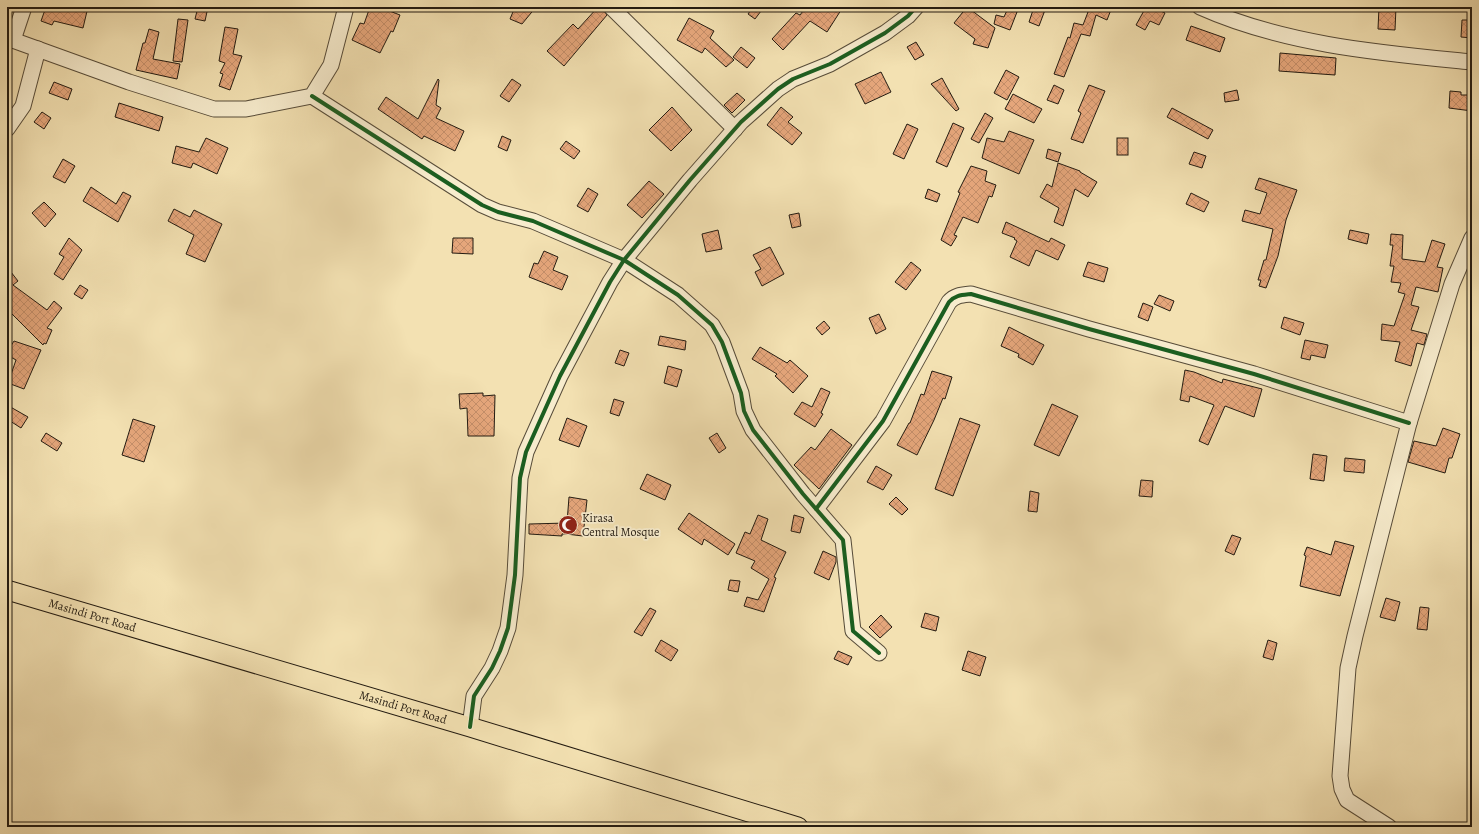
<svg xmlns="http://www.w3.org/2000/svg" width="1479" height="834" viewBox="0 0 1479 834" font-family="Alegreya,serif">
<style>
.building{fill:url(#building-cross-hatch);stroke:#231b11}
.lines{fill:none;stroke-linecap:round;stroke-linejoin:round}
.minor-casing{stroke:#574c39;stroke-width:17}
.major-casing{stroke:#231b11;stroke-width:21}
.minor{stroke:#f7eccd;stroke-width:15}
.major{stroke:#f3e1b2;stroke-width:19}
.cycleway-casing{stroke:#f7eccd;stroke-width:6}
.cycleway{stroke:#1b5e20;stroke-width:4}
.labels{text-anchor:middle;stroke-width:3.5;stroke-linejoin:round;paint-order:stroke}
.poi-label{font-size:12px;fill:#231b11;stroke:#f7eccd;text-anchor:start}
.street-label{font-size:12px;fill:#231b11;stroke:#f7eccd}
</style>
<defs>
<pattern id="building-cross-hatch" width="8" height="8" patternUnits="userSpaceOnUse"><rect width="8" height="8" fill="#e5a67b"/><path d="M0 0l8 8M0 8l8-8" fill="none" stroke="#c48e69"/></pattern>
</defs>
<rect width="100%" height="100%" fill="#f3e1b2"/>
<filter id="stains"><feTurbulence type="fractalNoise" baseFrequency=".005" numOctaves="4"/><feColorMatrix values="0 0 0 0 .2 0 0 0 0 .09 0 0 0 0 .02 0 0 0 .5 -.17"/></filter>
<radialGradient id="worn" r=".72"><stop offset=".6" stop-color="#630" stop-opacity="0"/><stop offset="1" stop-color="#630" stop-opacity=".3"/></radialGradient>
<g class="building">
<path d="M46,7H88L83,28L54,21L52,25L41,21Z"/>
<path d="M198,7H208L205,21L195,19Z"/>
<path d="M370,7H379L400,15L393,32L391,31L380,53L352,40L360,23L364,24Z"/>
<path d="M515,7H536L522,24L510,19Z"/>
<path d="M598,7H602L607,15L564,66L547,51L573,24L578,29Z"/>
<path d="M753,7H764L755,19L748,14Z"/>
<path d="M806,7H843L827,32L810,21L783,50L772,39L796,13L800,15Z"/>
<path d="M967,7L995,28L988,48L973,44L975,39L954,23Z"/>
<path d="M1034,7L1045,10L1039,26L1029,22Z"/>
<path d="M1076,7H1112L1107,20L1096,15L1090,36L1081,34L1064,77L1054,74L1068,37L1070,38L1074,23L1083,25L1088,12Z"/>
<path d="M1146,7H1152L1165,13L1159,25L1150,21L1145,30L1136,25Z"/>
<path d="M1379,7H1396L1395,30L1378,29Z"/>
<path d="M1008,8L1017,12L1010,30L994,24L996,15L1004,17Z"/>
<path d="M689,18L714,31L710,38L734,60L726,67L705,48L702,53L677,40Z"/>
<path d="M178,19L188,20L182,62L173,61Z"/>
<path d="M1462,20H1472V38L1461,37Z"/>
<path d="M1191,26L1225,38L1220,52L1186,40Z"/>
<path d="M225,27L238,29L233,54L242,56L230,90L219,86L223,74L220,73L225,63L219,61Z"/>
<path d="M149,29L159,32L153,59L180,64L177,79L136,70L143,43H145Z"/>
<path d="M916,42L924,55L915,60L907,47Z"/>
<path d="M741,47L755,58L747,68L733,57Z"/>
<path d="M1280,53L1336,58L1335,75L1279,71Z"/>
<path d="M1006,70L1019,77L1007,100L994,93Z"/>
<path d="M881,72L891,92L865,104L855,84Z"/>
<path d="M942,78L959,109L956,111L931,84Z"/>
<path d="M438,79L439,80L436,105L441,108L436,118L464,131L455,151L424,136L422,139L378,109L386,97L418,119Z"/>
<path d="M512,79L521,85L509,102L500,96Z"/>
<path d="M54,82L72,89L68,100L49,93Z"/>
<path d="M1054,85L1064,90L1058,104L1047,100Z"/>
<path d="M1089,85L1105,91L1083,143L1071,139L1081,113L1078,111Z"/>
<path d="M1237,90L1239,100L1225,102L1224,93Z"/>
<path d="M1450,91L1461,92V95H1472V111L1449,108Z"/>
<path d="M737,93L745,100L732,113L724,105Z"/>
<path d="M1013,94L1042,109L1034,123L1005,109Z"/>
<path d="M119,103L163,117L159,131L115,117Z"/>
<path d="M672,107L692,130L671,151L649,130Z"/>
<path d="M781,107L793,117L788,122L802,133L792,145L767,125Z"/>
<path d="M1172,108L1213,130L1208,139L1167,117Z"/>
<path d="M42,112L51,118L44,129L34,122Z"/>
<path d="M985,113L993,118L979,143L971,139Z"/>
<path d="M953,123L964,128L947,167L936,162Z"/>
<path d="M907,124L918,129L904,159L893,154Z"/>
<path d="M1009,131L1034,140L1019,174L982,158L987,138L1004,142Z"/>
<path d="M502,136L511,140L507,151L498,147Z"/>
<path d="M206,138L228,148L217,174L193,163L191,168L172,163L176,146L199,152Z"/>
<rect x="1117" y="138" width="11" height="17"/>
<path d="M566,141L580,151L574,159L560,149Z"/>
<path d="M1048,149L1061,153L1058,162L1046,158Z"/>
<path d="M1194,152L1206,156L1202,168L1189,164Z"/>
<path d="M63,159L75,166L65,183L53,177Z"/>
<path d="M1058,163L1080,171V172L1097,182L1088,197L1075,189L1063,226L1054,222L1059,208L1040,197L1047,184L1052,187Z"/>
<path d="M971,166L987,171L985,181L996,185L992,197L989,196L978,223L963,217L954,235L957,236L951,246L941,240L960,193L958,192Z"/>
<path d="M1259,178L1297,190L1286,220L1278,256L1266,288L1259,286L1261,280H1258L1264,260H1266L1273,229L1242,221L1245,210L1260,214L1267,193L1255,189Z"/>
<path d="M649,181L664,194L642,218L627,205Z"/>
<path d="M91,187L116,204L123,192L131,196L118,222L83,201Z"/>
<path d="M588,188L598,194L588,212L577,206Z"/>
<path d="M928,189L940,194L937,202L925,198Z"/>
<path d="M1191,193L1209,202L1204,212L1186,204Z"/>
<path d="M44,202L56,214L45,227L32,213Z"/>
<path d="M174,209L190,217L194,210L222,224L205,262L186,254L194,235L168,221Z"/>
<path d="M799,213L801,226L792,228L789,215Z"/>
<path d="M1006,222L1049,242L1051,238L1065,245L1058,260L1036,250L1029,266L1010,257L1017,241L1014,239L1015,238L1002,233Z"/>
<path d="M718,230L722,249L706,252L702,234Z"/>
<path d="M1350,230L1369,234L1367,244L1348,239Z"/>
<path d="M1391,234L1403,235L1402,259L1425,262L1432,240L1445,244L1437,267L1443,268L1438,292L1416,287L1411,305L1419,307L1411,330L1427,334L1424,345L1417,343L1411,366L1395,361L1400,342L1381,340L1382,324L1394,326L1405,294L1398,292L1401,283L1391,282L1394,266H1390L1393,245H1390Z"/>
<path d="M69,238L82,250L63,280L54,274L64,257L59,254Z"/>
<path d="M453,238H473V254L452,253Z"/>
<path d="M770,247L784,274L762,286L755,272L761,269L753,255Z"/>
<path d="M544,251L558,257L553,270L568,276L562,290L529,277L534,263L538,264Z"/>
<path d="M911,262L921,270L906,290L895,282Z"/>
<path d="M1088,262L1108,268L1104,282L1083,276Z"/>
<path d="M7,267L18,281L13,285L47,310L54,301L62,308L47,328L52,330L46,344L44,343L43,345L7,309Z"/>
<path d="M80,285L88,290L82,299L74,294Z"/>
<path d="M1159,295L1174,301L1170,311L1154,304Z"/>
<path d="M1143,303L1153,307L1148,321L1138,317Z"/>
<path d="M879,314L886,329L876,334L869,318Z"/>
<path d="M1284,317L1304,323L1300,335L1281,328Z"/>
<path d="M824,321L830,328L822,335L816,328Z"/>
<path d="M1009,327L1044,345L1033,365L1018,357L1019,354L1001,346Z"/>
<path d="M660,336L686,341L685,350L658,345Z"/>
<path d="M1305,340L1328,345L1325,358L1311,355L1310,360L1301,358Z"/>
<path d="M14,341L41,350L24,389L8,383L16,360L7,355V352Z"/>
<path d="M760,347L787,363L790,360L808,376L793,393L775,376L777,374L752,359Z"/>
<path d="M620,350L629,353L624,366L615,363Z"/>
<path d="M668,366L682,370L677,387L664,383Z"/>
<path d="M1185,370L1194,372L1222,383L1223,379L1262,389L1254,417L1225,406L1208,445L1199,441L1214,405L1190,396L1189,402L1180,400Z"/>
<path d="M932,371L952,377L945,399L943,398L934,420L917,455L897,445L909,423H910L921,394L924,395Z"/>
<path d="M821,388L830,392L821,413L823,414L815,427L794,414L802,402L812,407Z"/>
<path d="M483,393V396L495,395L494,436H468L467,408L460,409L459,394Z"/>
<path d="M614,399L624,402L619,416L610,413Z"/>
<path d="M1052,404L1078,416L1059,456L1034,445Z"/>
<path d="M7,405L28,417L21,428L7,419Z"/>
<path d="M567,418L587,426L579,447L559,440Z"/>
<path d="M960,418L980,425L953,496L935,489Z"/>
<path d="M133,419L155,426L144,462L122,455Z"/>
<path d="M1443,428L1460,434L1452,458H1449L1445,473L1408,462L1414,441L1436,446Z"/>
<path d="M831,429L852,445L819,489L794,465L811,447L815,450Z"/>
<path d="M46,433L62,443L57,451L41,441Z"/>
<path d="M717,433L726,448L719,453L709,438Z"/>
<path d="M1313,454L1327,456L1324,481L1310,479Z"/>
<path d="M1345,458L1365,460L1364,473L1344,471Z"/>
<path d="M876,466L892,475L883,490L867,482Z"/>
<path d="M647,474L671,485L665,500L640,489Z"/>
<path d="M1141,480L1153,481L1152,497L1139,496Z"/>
<path d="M1030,491L1039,493L1037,512L1028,511Z"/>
<path d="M569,497L587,500L583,536L566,534H562V536L529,534V524L567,523Z"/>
<path d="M896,497L908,509L902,515L889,504Z"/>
<path d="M689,513L735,544L728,555L704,539L702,545L678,529Z"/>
<path d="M758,515L768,519L761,540L786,552L774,577L776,578L764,612L744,606L747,597L758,600L769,579L751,568L755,561L736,553L745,532L750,534Z"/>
<path d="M794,515L804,518L800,533L791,531Z"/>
<path d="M1232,535L1241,538L1234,555L1225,551Z"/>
<path d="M1335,541L1354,546L1340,596L1300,586L1306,556L1304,555L1307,547L1331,555Z"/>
<path d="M823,551L836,557V562L829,580L814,573Z"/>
<path d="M730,580L740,581L738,592L728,590Z"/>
<path d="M1386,598L1400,602L1395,621L1380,617Z"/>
<path d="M1420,607L1429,608L1427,630L1417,629Z"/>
<path d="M650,608L656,611L642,636L634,632Z"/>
<path d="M925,613L939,617L936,631L921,627Z"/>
<path d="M881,615L892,627L880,638L869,627Z"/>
<path d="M661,640L678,650L671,661L655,651Z"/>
<path d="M1268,640L1277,643L1273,660L1263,657Z"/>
<path d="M838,651L852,657L848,665L834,659Z"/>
<path d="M968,651L986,657L980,676L962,670Z"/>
</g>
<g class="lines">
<g class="minor-casing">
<g id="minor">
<path d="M611,7L735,129"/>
<path d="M1200,7C1285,45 1381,53 1472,62"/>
<path d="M7,38L129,82L214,109H246L312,96L331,65L346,7"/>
<path d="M13,40L24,7"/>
<path d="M312,96L482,205L498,212L533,221L624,260L678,295L712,325L722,342L741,393L744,411L753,430L803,494L843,540L853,631L879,653"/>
<path d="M7,129L23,106L38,49"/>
<path d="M816,509L883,421L949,302C955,295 962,295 971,294L1089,329L1254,374L1409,423"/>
<path d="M470,727L474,696L492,668L500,651L508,628L515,575L520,478L526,452L560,376L610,282L624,260L690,180L741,122L778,89L793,79L830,64L885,33L908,16L916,7"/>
<path d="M1389,827L1347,800L1342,789L1340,776L1348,668L1355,636L1409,423L1452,284L1472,238"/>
</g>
</g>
<g class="major-casing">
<g id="major">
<path id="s1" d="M7,590L470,727L798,827"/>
</g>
</g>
<use href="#minor" class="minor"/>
<use href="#major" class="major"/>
<g class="cycleway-casing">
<g id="cycleway">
<path d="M312,96L482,205L498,212L533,221L624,260L678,295L712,325L722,342L741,393L744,411L753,430L803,494L843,540L853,631L879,653"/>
<path d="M816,509L883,421L949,302C955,295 962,295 971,294L1089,329L1254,374L1409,423"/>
<path d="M470,727L474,696L492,668L500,651L508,628L515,575L520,478L526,452L560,376L610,282L624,260L690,180L741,122L778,89L793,79L830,64L885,33L908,16L916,7"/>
</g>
</g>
<use href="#cycleway" class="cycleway"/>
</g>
<defs>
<g id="mosque-disc" transform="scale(1)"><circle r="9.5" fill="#8f2418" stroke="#f7eccd"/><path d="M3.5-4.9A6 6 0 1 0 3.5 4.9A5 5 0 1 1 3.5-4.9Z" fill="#fff"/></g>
</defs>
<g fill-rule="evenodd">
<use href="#mosque-disc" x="568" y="525"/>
</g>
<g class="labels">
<g class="poi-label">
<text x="582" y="522">Kirasa<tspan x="582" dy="14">Central Mosque</tspan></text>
</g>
<g class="street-label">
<text dy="4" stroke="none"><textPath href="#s1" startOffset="89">Masindi Port Road</textPath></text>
<text dy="4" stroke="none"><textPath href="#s1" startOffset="413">Masindi Port Road</textPath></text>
</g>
</g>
<rect width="1479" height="834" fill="none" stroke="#f3e1b2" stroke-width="24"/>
<rect x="8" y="8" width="1463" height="818" fill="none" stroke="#231b11" stroke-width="2"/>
<rect x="12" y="12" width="1455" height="810" fill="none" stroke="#231b11"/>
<rect width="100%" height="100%" filter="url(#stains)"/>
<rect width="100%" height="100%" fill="url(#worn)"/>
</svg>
